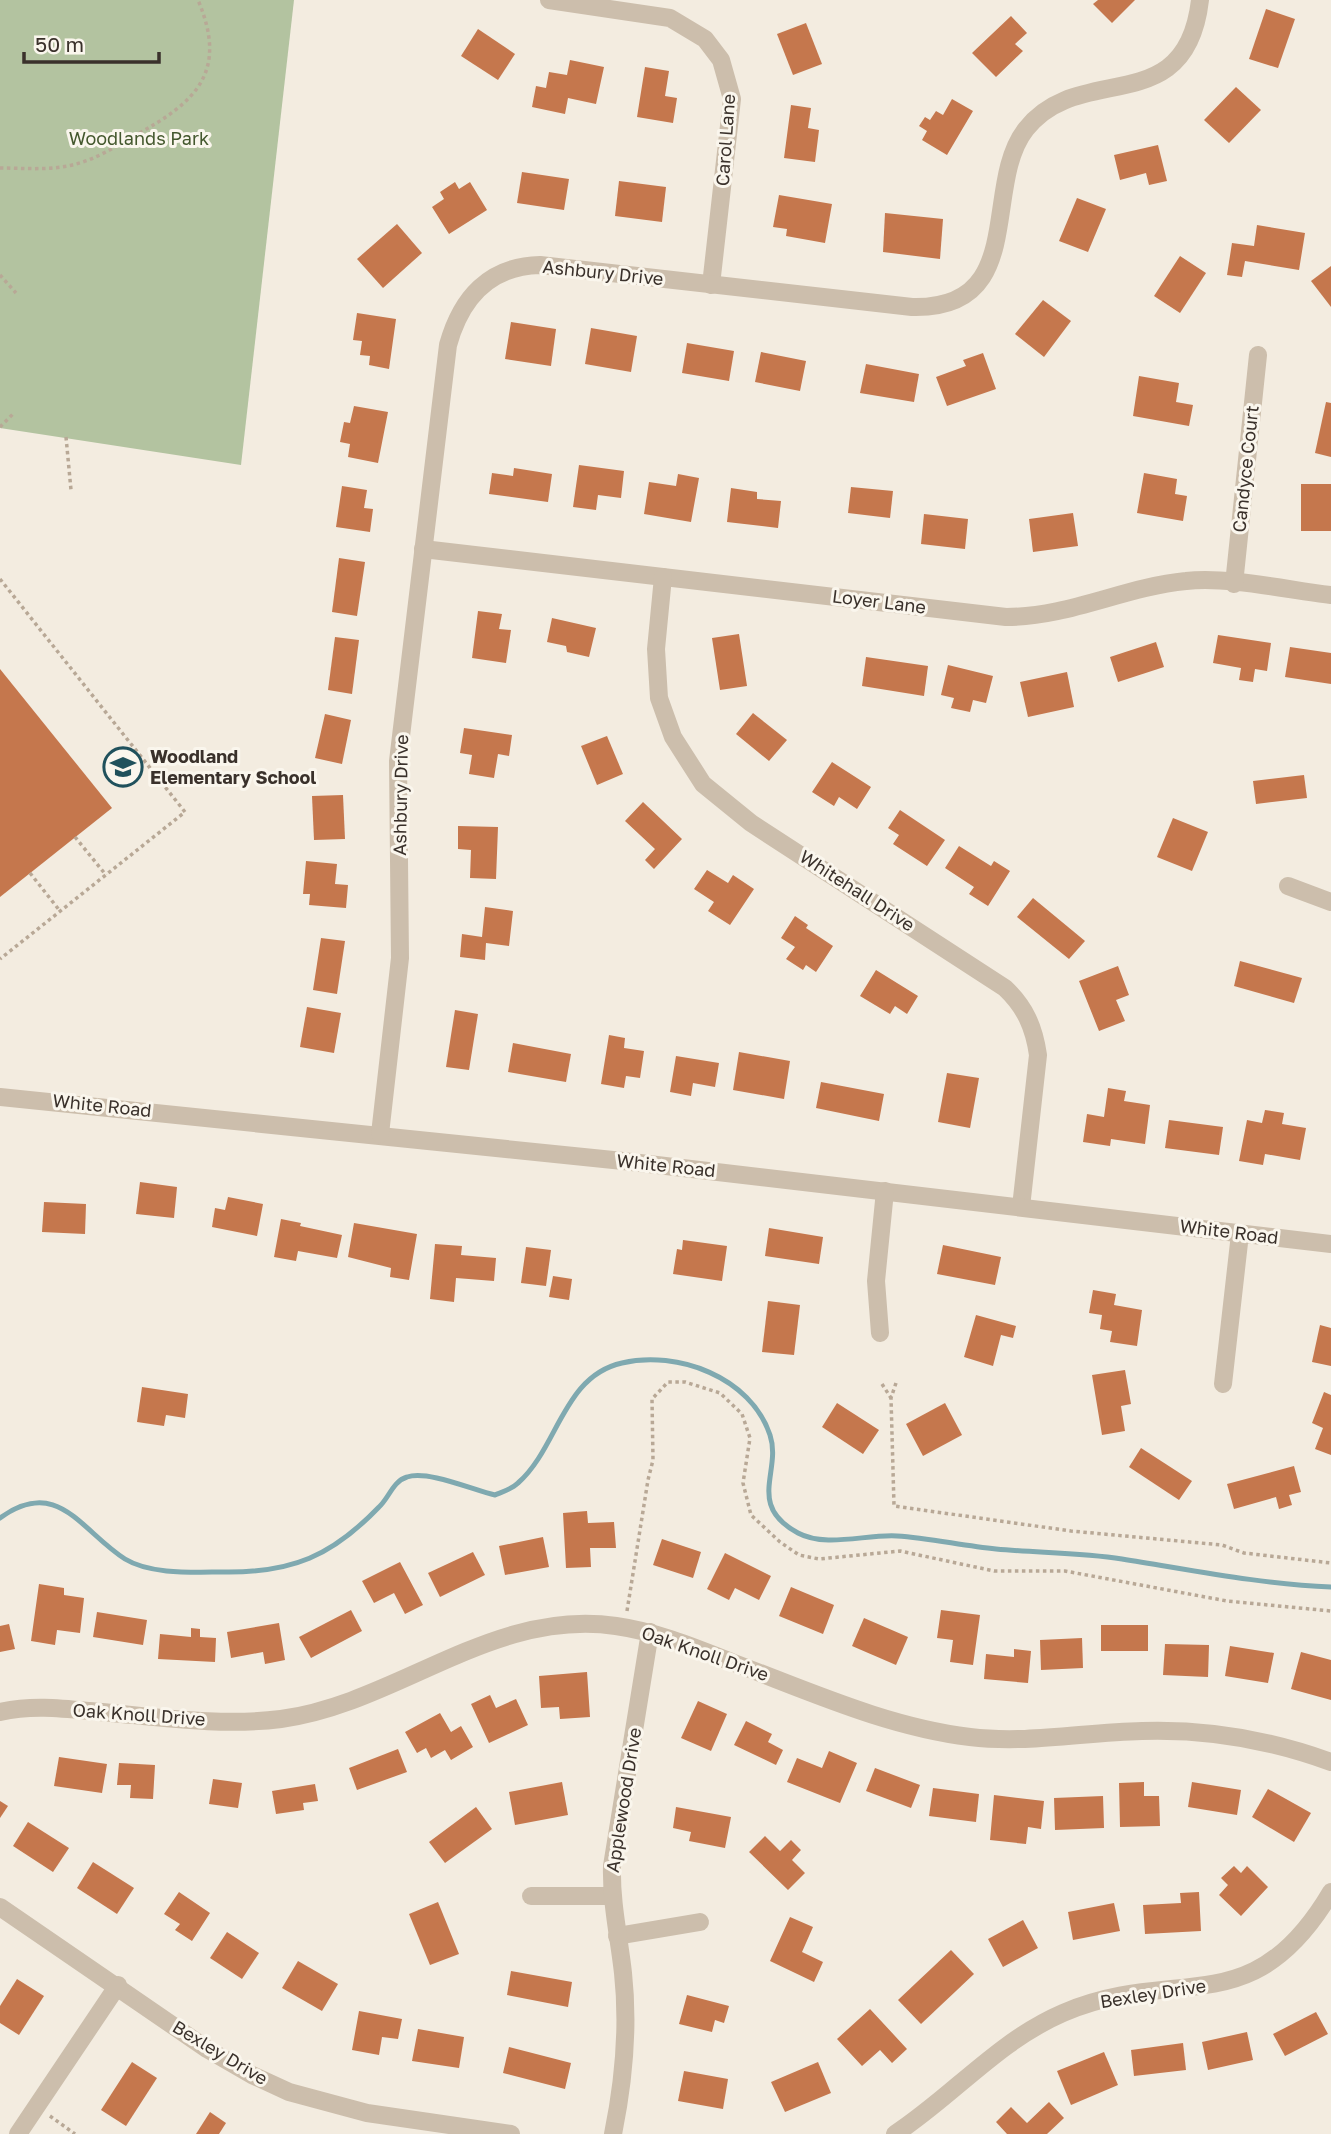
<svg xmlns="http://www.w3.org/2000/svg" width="1331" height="2134" viewBox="0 0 1331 2134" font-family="'Golos Text',sans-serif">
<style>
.green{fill:#b3c3a0}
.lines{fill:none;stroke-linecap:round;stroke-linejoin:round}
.stream{stroke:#7fa9b0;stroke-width:5}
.building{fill:#c5774d}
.path{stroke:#b8a896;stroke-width:3.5;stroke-dasharray:3.5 3.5;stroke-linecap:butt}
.minor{stroke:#ccbeac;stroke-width:18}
.labels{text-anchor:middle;stroke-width:6;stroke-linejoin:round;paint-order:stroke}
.park-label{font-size:18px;fill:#44582e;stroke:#faf6ed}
.street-label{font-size:18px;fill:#3a312b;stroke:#faf6ed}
.poi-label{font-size:18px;font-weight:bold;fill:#3a312b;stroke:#faf6ed;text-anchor:start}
</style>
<rect width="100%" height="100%" fill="#f3ece0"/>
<path class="green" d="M0,0H294L241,465L0,428Z"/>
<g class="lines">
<path class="stream" d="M0,1518C58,1476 81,1531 125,1559C151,1575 195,1572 224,1572C292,1573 332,1556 379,1507C389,1498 393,1481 407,1477C428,1470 473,1490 495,1495C502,1492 512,1489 518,1483C558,1448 563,1376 622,1363C677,1350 751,1377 770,1435C782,1471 746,1505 798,1533C826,1548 866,1534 897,1536C930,1538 963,1546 996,1549C1038,1553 1080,1552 1122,1559C1192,1570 1260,1584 1331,1587"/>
</g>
<g class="building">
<path d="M1098,0H1135L1112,23L1093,4Z"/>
<path d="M1266,9L1295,19L1278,68L1249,59Z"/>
<path d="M1011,16L1027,33L1015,44L1023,51L996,77L972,53Z"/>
<path d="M806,23L822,64L793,75L777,34Z"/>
<path d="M478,29L515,54L498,80L461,56Z"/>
<path d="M570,60L604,67L596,104L568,98L565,114L532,107L536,86L546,88L549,72L567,75Z"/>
<path d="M645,67L669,71L665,96L677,98L673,123L637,117Z"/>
<path d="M1236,87L1261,110L1229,143L1204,120Z"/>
<path d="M952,99L973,111L947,155L922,140L927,131L919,126L925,117L930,120L936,111L943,115Z"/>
<path d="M791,105L811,108L808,128L819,130L815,162L784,158Z"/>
<path d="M1158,145L1167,181L1149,185L1146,173L1120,180L1114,155Z"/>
<path d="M522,172L569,179L564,210L517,203Z"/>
<path d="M619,181L666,187L662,222L615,216Z"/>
<path d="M455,182L459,189L470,182L487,210L449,234L432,207L444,199L440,192Z"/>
<path d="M779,195L832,204L825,243L786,236L787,229L773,227Z"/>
<path d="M1077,198L1106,209L1088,252L1059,241Z"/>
<path d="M885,213L943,219L940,259L883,252Z"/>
<path d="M397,224L422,253L383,288L357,259Z"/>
<path d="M1257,225L1305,233L1299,270L1245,261L1242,277L1227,275L1232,243L1254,246Z"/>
<path d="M1180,256L1206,273L1180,313L1154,296Z"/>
<path d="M1331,266V307L1311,281Z"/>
<path d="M1043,300L1071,321L1044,357L1015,334Z"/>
<path d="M357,313L396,319L389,369L369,365L370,356L360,355L362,341L353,340Z"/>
<path d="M511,322L556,329L551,366L505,359Z"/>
<path d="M591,328L637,336L631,372L585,364Z"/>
<path d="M687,343L734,351L729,381L682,373Z"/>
<path d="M761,352L806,361L800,391L755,382Z"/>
<path d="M983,353L996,389L947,406L936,377L966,366L963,360Z"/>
<path d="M866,364L919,374L914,402L860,393Z"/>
<path d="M1139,376L1179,383L1176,402L1193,405L1189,426L1133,416Z"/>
<path d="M1326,402L1331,403V457L1315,453Z"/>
<path d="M354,406L388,412L378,463L348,457L350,444L340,442L344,422L350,423Z"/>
<path d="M579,465L624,471L621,498L598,495L596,510L573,507Z"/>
<path d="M514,468L552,474L548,502L489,494L492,473L513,476Z"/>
<path d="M1144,473L1177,479L1175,494L1187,496L1183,521L1137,513Z"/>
<path d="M678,474L699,478L691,522L644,514L649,482L676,486Z"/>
<rect x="1301" y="484" width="30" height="47"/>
<path d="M342,486L367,490L364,508L373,509L370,532L336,527Z"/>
<path d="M851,487L893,491L890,518L848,513Z"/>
<path d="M731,488L757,492V499L781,501L778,528L727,522Z"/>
<path d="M1073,513L1078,546L1033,552L1029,519Z"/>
<path d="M924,514L968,519L965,549L921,544Z"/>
<path d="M339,558L365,562L357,616L332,612Z"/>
<path d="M478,611L502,614L499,629L511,630L506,663L472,658Z"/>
<path d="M552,618L596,628L589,657L567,652L566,646L547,642Z"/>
<path d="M739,634L747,686L720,690L712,638Z"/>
<path d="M1218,635L1271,643L1267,671L1255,669L1253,682L1239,680L1241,668L1213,663Z"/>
<path d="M335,637L359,640L352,694L328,690Z"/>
<path d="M1156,642L1164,667L1118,682L1110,657Z"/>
<path d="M1290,647L1331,653V684L1285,677Z"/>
<path d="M866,657L928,666L924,696L862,686Z"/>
<path d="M948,665L993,676L986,703L973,700L970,712L951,708L954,698L941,695Z"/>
<path d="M0,669L112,808L0,897Z"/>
<path d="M1067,672L1074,707L1028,717L1020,682Z"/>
<path d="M753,713L787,740L769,761L736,734Z"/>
<path d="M325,714L351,720L342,764L315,758Z"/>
<path d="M464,728L512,735L509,756L498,754L494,778L469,774L472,755L460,753Z"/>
<path d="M607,736L623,774L597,785L581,746Z"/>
<path d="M832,762L871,787L857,809L839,797L834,806L812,792Z"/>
<path d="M1304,775L1307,798L1256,804L1253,781Z"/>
<path d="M343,795L345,839L314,840L312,796Z"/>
<path d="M643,802L682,839L654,869L645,860L655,849L625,821Z"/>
<path d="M900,810L945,840L927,866L893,844L899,835L888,828Z"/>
<path d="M1173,818L1208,832L1192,871L1157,857Z"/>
<path d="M458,826L498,827L496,879L470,878L471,850L458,849Z"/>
<path d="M959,846L991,866L994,861L1010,871L988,906L969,894L974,887L945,868Z"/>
<path d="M306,861L337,864L335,884L348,885L346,908L309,905L310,894H303Z"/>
<path d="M707,870L728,883L733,875L754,889L730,925L708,911L714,902L694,889Z"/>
<path d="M1033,898L1085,941L1069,959L1017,917Z"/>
<path d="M485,907L513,911L509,946L486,943L485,960L460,957L462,934L482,937Z"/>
<path d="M795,916L808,925L806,928L833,946L816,972L806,965L803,970L786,959L795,947L781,938Z"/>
<path d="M321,938L345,941L337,994L313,990Z"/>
<path d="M1240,961L1302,978L1294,1003L1234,986Z"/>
<path d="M1118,966L1129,995L1116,1000L1125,1021L1099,1031L1079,981Z"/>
<path d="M876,970L918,996L907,1014L895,1006L890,1014L860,996Z"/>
<path d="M307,1007L341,1013L334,1053L300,1047Z"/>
<path d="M455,1010L478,1014L469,1070L446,1067Z"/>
<path d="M609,1035L625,1038L624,1048L644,1051L640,1078L626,1076L624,1088L601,1084Z"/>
<path d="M513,1043L571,1054L566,1082L508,1072Z"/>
<path d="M739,1052L790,1061L784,1099L733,1090Z"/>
<path d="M676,1056L719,1063L715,1087L693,1083L691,1096L670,1092Z"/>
<path d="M947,1073L979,1078L970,1128L938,1122Z"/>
<path d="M821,1082L884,1094L879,1121L816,1108Z"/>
<path d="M1108,1088L1126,1091L1124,1101L1150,1105L1145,1144L1111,1139L1110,1146L1083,1142L1087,1114L1104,1117Z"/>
<path d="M1265,1110L1284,1113L1282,1124L1306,1128L1300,1160L1265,1154L1263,1165L1239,1161L1247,1120L1262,1123Z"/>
<path d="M1169,1120L1223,1127L1219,1155L1165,1148Z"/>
<path d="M140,1182L177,1187L174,1218L136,1214Z"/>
<path d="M228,1197L263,1204L257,1236L212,1227L215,1208L225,1210Z"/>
<path d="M44,1202L86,1204L85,1234L42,1232Z"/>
<path d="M281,1219L301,1223L300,1226L342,1235L337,1258L298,1251L296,1261L274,1257Z"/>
<path d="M354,1223L417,1234L409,1280L390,1277L391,1268L348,1257Z"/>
<path d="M769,1228L823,1237L819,1264L765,1256Z"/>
<path d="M683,1240L727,1246L722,1281L673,1274L677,1249L682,1250Z"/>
<path d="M435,1244L462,1246L461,1255L496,1258L494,1281L456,1278L454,1302L430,1299Z"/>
<path d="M943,1245L1001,1257L995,1285L937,1274Z"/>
<path d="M526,1247L551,1250L546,1286L521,1283Z"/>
<path d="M553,1276L572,1279L569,1300L549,1297Z"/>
<path d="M1093,1290L1116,1294L1114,1305L1142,1310L1137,1346L1110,1342L1112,1331L1100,1329L1102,1315L1089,1313Z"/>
<path d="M768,1301L800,1305L794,1355L762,1352Z"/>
<path d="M976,1315L1016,1326L1013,1338L1001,1335L993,1366L964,1357Z"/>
<path d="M1320,1325L1331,1328V1366L1312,1362Z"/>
<path d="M1125,1370L1131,1404L1121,1406L1125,1431L1102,1435L1092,1375Z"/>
<path d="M142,1387L188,1394L185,1418L166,1415L164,1426L137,1422Z"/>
<path d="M1324,1392L1331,1395V1455L1315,1449L1323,1428L1312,1423Z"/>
<path d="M837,1403L879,1430L863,1454L822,1427Z"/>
<path d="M945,1403L962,1435L923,1456L906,1424Z"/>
<path d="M1141,1448L1192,1481L1179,1500L1129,1467Z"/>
<path d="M1294,1466L1301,1492L1289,1495L1292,1505L1279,1509L1276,1497L1234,1509L1227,1484Z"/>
<path d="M587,1511L588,1523L614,1522L616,1548H590L591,1567L566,1568L563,1513Z"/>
<path d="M543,1537L549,1567L505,1575L499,1546Z"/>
<path d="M662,1539L701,1552L693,1578L653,1565Z"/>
<path d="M473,1552L485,1575L440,1597L428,1573Z"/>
<path d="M725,1553L771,1576L759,1600L735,1588L729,1600L707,1589Z"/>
<path d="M400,1562L423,1605L405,1614L394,1593L374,1603L362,1581Z"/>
<path d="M39,1584L64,1588V1595L84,1598L80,1633L57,1630L55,1645L31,1641Z"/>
<path d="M791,1587L834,1605L823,1634L779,1616Z"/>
<path d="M351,1610L362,1631L311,1658L299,1637Z"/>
<path d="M941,1610L980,1615L973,1665L950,1662L953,1640L937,1638Z"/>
<path d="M97,1612L147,1620L143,1645L93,1637Z"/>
<path d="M864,1618L908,1637L896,1665L852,1646Z"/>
<path d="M279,1623L285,1660L265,1664L263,1652L231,1658L227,1632Z"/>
<path d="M9,1624L15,1649L0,1652V1626Z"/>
<rect x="1101" y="1625" width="47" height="26"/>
<path d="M191,1628L200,1629V1637L216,1638L215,1662L158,1659L160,1634L191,1637Z"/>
<path d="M1082,1638L1083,1668L1041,1670L1040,1640Z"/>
<path d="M1165,1644L1209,1645L1208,1677L1163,1675Z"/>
<path d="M1230,1646L1274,1653L1268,1683L1225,1676Z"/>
<path d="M1014,1649L1031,1651L1028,1683L984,1679L986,1654L1014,1657Z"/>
<path d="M1301,1652L1331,1660V1700L1291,1689Z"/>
<path d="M587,1672L590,1717L560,1719L559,1707L541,1708L539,1676Z"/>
<path d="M490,1695L496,1708L516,1699L528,1725L489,1743L471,1704Z"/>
<path d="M698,1701L727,1714L711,1751L681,1738Z"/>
<path d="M440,1713L451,1732L461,1726L473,1747L451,1760L445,1750L431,1758L426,1748L417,1753L405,1732Z"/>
<path d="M746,1721L772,1734L768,1742L783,1750L776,1765L734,1745Z"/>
<path d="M398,1749L407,1772L357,1790L349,1768Z"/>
<path d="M829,1751L857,1763L840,1803L787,1782L797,1758L822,1768Z"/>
<path d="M59,1757L107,1764L102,1793L54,1786Z"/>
<path d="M119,1763L155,1765L153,1799L130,1798L131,1785H117Z"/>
<path d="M875,1768L920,1785L911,1808L866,1791Z"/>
<path d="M213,1779L242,1783L238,1808L209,1804Z"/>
<path d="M562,1782L568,1815L515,1825L509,1792Z"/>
<path d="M1144,1782V1796H1159L1160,1826L1120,1827L1119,1783Z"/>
<path d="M1192,1782L1241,1790L1237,1815L1188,1807Z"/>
<path d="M315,1784L318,1801L303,1803L304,1810L276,1814L272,1791Z"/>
<path d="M933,1788L979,1794L976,1822L929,1816Z"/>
<path d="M1268,1789L1311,1813L1294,1842L1252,1817Z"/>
<path d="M994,1795L1044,1801L1041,1829L1028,1827L1026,1844L990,1840Z"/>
<path d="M1103,1796L1104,1828L1055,1830L1054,1798Z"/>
<path d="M0,1801L8,1806L0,1818Z"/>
<path d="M476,1807L492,1829L445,1863L429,1842Z"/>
<path d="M676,1807L731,1817L725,1848L689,1841L691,1832L673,1828Z"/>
<path d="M28,1822L69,1848L53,1872L13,1846Z"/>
<path d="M765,1836L780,1851L791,1840L801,1850L792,1860L805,1873L788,1890L749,1852Z"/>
<path d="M93,1862L134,1888L117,1914L77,1888Z"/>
<path d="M1234,1866L1241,1873L1247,1866L1268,1887L1241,1916L1219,1895L1228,1885L1221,1878Z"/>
<path d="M179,1892L210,1913L192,1941L175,1930L180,1924L164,1914Z"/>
<path d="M1199,1892L1201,1931L1145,1934L1143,1905L1181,1903L1180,1893Z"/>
<path d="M438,1902L459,1954L430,1965L409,1914Z"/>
<path d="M1114,1903L1120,1931L1073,1940L1068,1912Z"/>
<path d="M790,1917L813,1927L802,1952L823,1962L814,1982L770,1961Z"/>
<path d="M1023,1920L1038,1948L1003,1967L988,1939Z"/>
<path d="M227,1932L259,1953L242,1979L210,1958Z"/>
<path d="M951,1950L974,1974L921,2024L898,2000Z"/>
<path d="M298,1961L338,1984L322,2011L282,1988Z"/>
<path d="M511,1971L572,1982L568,2007L507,1995Z"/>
<path d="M17,1979L44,1996L19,2035L0,2023V2006Z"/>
<path d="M687,1995L729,2006L724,2023L715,2020L712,2032L679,2024Z"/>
<path d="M870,2009L907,2049L892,2063L880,2050L862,2066L837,2039Z"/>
<path d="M359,2011L402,2019L398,2039L382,2037L379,2055L352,2050Z"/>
<path d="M1316,2012L1328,2034L1285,2056L1273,2034Z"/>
<path d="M418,2029L464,2037L459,2068L412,2061Z"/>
<path d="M1247,2032L1253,2060L1208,2070L1202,2042Z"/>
<path d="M1183,2043L1186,2070L1134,2076L1131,2050Z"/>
<path d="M509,2047L571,2063L565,2089L503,2073Z"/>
<path d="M1104,2052L1118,2085L1071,2105L1057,2071Z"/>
<path d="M132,2062L157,2078L126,2126L101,2110Z"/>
<path d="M818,2062L831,2093L785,2112L771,2082Z"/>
<path d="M684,2071L728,2079L723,2109L678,2101Z"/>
<path d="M1049,2102L1064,2118L1047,2134H1007L996,2122L1011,2107L1027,2123Z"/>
<path d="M210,2112L226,2123L219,2134H196Z"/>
</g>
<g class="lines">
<g class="path">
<path d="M0,168C24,168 52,171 76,164C96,159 115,147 134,136C195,103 229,73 198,0"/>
<path d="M0,275L16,293"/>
<path d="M0,427L14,413"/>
<path d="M66,437L71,490"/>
<path d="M0,579L185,812L0,959"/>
<path d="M75,837L106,875"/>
<path d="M30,873L60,911"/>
<path d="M896,1383L891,1398L894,1506L1071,1531L1222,1545L1244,1553L1331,1563"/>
<path d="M882,1384L891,1398"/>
<path d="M627,1611L648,1480L653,1460L652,1399L668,1382H685L720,1393L742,1414L750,1438L743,1483L751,1515L780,1542L799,1555L819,1559L900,1551L994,1571H1065L1227,1601L1331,1611"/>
<path d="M50,2116L75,2134"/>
</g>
<g class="minor">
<path d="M549,0L670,18L705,39L721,60L732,99L711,285"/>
<path d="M423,549L1006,617C1069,617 1124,587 1186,581C1227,576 1288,590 1331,595"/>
<path d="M663,577L656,649L659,698L673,737L703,784L751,823L1005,988C1025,1007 1034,1027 1038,1055L1021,1207"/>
<path d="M1234,584L1258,355"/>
<path d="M1288,886L1331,902"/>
<path d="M0,1097L623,1161L1331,1244"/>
<path d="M380,1134L400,958L398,761L448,345C461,298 489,266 540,265L912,307C1029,310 981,186 1026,129C1080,60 1186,122 1200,0"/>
<path d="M880,1333L876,1281L885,1191"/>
<path d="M1223,1384L1240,1234"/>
<path d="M0,1712C30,1705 59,1708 89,1711C152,1716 219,1727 281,1719C398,1703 493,1608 616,1626C658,1632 696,1648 734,1663C811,1692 888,1727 970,1737C1028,1744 1085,1732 1142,1731C1206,1729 1271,1740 1331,1762"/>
<path d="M531,1896H611"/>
<path d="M0,1907L207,2049L252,2075L289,2092L367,2113L511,2134"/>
<path d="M617,1936L700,1922"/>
<path d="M18,2134L118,1985"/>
<path d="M613,2134C624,2080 629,2028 623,1973C619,1937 611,1903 612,1866L650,1632"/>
<path d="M895,2134C953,2096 998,2041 1063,2013C1177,1964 1252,2026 1331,1892"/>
</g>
</g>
<defs>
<g id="school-ring" transform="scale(2.0125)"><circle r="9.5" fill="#faf6ed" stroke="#20515c" stroke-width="1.5"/><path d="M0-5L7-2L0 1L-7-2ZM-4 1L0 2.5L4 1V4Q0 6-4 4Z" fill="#20515c"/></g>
</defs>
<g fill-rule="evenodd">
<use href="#school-ring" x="123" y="767"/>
</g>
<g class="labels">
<g class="park-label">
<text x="139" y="145">Woodlands Park</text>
</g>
<g class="street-label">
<text transform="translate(726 140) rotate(-86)" y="6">Carol Lane</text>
<text transform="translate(603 273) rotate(6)" y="6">Ashbury Drive</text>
<text transform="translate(1246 469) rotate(-84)" y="6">Candyce Court</text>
<text transform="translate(879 602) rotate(7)" y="6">Loyer Lane</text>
<text transform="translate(401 795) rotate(-89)" y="6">Ashbury Drive</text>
<text transform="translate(857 891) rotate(33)" y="6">Whitehall Drive</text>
<text transform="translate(102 1106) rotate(6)" y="6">White Road</text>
<text transform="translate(666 1166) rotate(6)" y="6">White Road</text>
<text transform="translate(1229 1232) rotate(7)" y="6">White Road</text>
<text transform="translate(705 1654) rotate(19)" y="6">Oak Knoll Drive</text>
<text transform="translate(139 1715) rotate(4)" y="6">Oak Knoll Drive</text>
<text transform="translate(624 1800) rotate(-81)" y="6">Applewood Drive</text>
<text transform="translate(1153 1994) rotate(-9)" y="6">Bexley Drive</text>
<text transform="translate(220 2053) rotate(31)" y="6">Bexley Drive</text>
</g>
<g class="poi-label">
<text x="150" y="763">Woodland<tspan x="150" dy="21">Elementary School</tspan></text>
</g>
</g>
<path d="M24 52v10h135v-10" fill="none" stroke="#3a312b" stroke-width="3.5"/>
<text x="35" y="52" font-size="21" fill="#3a312b" stroke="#faf6ed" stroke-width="5" paint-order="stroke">50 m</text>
</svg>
